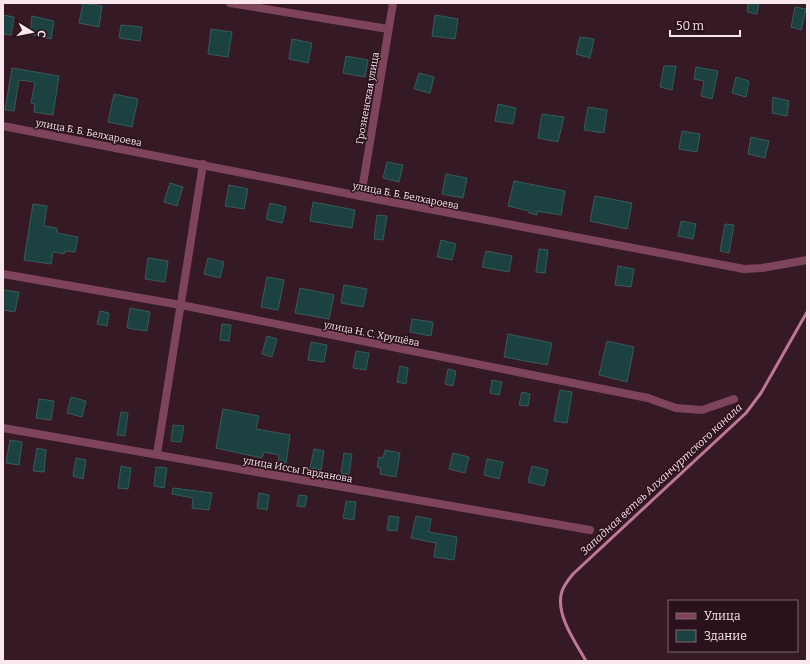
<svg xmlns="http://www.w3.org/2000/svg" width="810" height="664" viewBox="0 0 810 664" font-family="Bitter,serif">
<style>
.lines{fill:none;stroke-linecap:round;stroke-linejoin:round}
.stream{stroke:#be7895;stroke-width:3}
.building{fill:#1b4240;stroke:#355c59}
.minor{stroke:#7e445b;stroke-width:8}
.labels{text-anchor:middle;stroke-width:3;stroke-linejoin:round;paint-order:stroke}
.street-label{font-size:10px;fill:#fae7ed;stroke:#2a111b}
.water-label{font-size:11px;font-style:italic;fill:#f7dce5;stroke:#2a111b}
</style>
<rect width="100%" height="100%" fill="#351a25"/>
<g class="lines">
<path class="stream" d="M586,661C576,643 557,617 561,595C562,587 568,580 573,574L746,413L761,393L807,312"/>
</g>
<g class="building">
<path d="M83,3L102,6L99,27L79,23Z"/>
<path d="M748,3H759L757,14L747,12Z"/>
<path d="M795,7L806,9L801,30L791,27Z"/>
<path d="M3,15L14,17L11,35L3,34Z"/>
<path d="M435,15L458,19L455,39L432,36Z"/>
<path d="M32,16L54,21L51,39L30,34Z"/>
<path d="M121,25L142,27L140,41L119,38Z"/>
<path d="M211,29L232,32L228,57L208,54Z"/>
<path d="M580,37L594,39L590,58L576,54Z"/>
<path d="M292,39L312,43L308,63L289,59Z"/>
<path d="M346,56L368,60L365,77L343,73Z"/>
<path d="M664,66H676L672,90L660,87Z"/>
<path d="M696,67L718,71L712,99L701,96L704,81L694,79Z"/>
<path d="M12,68L59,76L53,115L34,112L35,104L31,103L35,82L19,80L14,111L5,110Z"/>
<path d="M419,73L434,77L430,93L414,89Z"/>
<path d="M736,77L749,81L746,97L732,93Z"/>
<path d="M114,94L138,99L132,127L108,122Z"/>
<path d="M773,97L789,101L787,116L772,113Z"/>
<path d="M498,104L516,108L513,124L495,121Z"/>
<path d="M588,107L607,110L604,133L584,130Z"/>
<path d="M542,114L564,117L558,142L538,138Z"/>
<path d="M682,131L700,134L697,152L679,149Z"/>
<path d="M751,137L769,141L765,158L748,154Z"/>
<path d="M387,162L403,165L399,182L383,178Z"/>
<path d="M446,174L467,178L463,198L442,194Z"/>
<path d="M514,181L565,191L561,215L537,211V215L529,213V211L508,206Z"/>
<path d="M170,183L183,187L177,206L164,202Z"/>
<path d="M229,185L248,189L244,209L225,206Z"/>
<path d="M595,196L632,203L627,229L590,221Z"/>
<path d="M313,202L355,210L352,228L310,221Z"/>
<path d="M270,203L286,207L282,223L266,219Z"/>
<path d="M33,204L47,206L44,226L57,228V233L78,237L75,252L65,251L64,254L53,252L51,264L24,260Z"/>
<path d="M377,215L387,216L383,240L374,239Z"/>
<path d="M681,221L696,224L693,239L678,236Z"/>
<path d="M725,224L734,225L729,253L720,251Z"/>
<path d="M441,240L456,244L452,260L437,257Z"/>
<path d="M539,249L548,250L545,273L536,272Z"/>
<path d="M486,251L512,256L509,272L482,267Z"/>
<path d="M148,258L168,261L165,282L145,279Z"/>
<path d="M208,258L224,262L220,278L204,274Z"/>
<path d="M618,266L634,269L631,287L615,285Z"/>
<path d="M267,277L284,280L278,310L261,307Z"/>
<path d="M344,285L367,289L363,307L341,303Z"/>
<path d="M300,288L334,295L329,319L295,313Z"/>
<path d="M3,290L19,292L15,312L3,310Z"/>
<path d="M130,308L150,312L147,331L127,328Z"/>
<path d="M100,311L109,313L107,326L97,324Z"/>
<path d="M412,319L433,322L431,336L410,332Z"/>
<path d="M222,324L231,325L229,341L220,340Z"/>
<path d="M508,334L552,343L547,365L504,357Z"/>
<path d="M267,336L277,339L272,357L262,354Z"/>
<path d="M607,341L634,347L627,382L599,375Z"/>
<path d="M311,342L327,345L324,362L308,360Z"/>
<path d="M356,351L369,353L366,370L353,368Z"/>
<path d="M400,366L408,368L406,384L397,382Z"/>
<path d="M448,369L456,371L453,386L445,384Z"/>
<path d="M492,380L502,382L499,395L490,393Z"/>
<path d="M560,390L572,392L567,423L554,421Z"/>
<path d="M522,392L530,394L528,406L519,405Z"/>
<path d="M71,397L86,401L82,417L67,413Z"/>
<path d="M39,399L54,401L51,420L36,418Z"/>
<path d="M223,409L259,416L256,429L290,435L286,463L278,462L279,455L264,452L262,458L216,448Z"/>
<path d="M121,412L128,413L125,436L117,435Z"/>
<path d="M173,425L184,426L181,442L171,441Z"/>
<path d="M10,440L22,442L19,465L6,463Z"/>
<path d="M37,448L46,450L44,472L33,471Z"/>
<path d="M314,449L324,451L321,470L310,468Z"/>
<path d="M385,450L400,453L396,477L380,474L381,468L377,467L379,457L383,458Z"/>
<path d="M344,453L352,454L349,474L341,473Z"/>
<path d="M453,453L469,457L465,473L449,469Z"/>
<path d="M76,458L86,460L83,479L73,476Z"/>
<path d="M487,459L503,462L499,479L484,475Z"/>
<path d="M121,466L131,468L128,489L118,488Z"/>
<path d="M532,466L548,470L544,486L528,482Z"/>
<path d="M156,467L167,468L164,488L154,486Z"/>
<path d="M173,488L212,493L209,510L192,508L193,498L172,494Z"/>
<path d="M259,493L269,495L267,510L257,508Z"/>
<path d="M299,495L307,496L305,507L297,506Z"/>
<path d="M346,501L356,502L354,520L343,518Z"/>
<path d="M389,516L399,517L397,531L387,530Z"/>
<path d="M416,516L431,519L429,532L457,537L454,560L434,557L436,543L411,538Z"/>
</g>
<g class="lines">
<g class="minor">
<path d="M230,3L388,29"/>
<path d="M3,126L365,197L744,269L762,268L807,260"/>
<path d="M361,196L393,3"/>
<path d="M3,274L181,305L648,398L676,408L702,410L734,399"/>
<path d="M3,428L590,530"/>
<path d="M157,454L203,164"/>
</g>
</g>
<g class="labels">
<g class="street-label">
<text transform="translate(367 98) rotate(-80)" y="4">Грозненская улица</text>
<text transform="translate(89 132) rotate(11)" y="4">улица Б. Б. Белхароева</text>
<text transform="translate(406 195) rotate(11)" y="4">улица Б. Б. Белхароева</text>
<text transform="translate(372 333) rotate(11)" y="4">улица Н. С. Хрущёва</text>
<text transform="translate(298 469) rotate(10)" y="4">улица Иссы Гарданова</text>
</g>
<g class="water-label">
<text transform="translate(661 479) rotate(-43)" y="4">Западная ветвь Алханчуртского канала</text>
</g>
</g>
<rect width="810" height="664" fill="none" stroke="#fae7ed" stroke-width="8"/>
<rect x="668" y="600" width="130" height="52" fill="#2a111b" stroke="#7d676f"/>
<rect x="676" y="613" width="20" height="6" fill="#7e445b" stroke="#7d676f"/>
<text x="704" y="620" font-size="12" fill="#fae7ed">Улица</text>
<rect x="676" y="630" width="20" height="12" fill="#1b4240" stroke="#7d676f"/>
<text x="704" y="640" font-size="12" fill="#fae7ed">Здание</text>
<g transform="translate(32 32) rotate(100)" stroke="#2a111b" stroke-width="3" paint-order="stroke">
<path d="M0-3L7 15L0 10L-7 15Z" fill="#fae7ed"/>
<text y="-6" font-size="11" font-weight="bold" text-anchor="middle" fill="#fae7ed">С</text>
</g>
<path d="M670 30v6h70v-6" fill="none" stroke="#fae7ed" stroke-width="2"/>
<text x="676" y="30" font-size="12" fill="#fae7ed" stroke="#2a111b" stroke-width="3" paint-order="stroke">50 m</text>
</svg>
